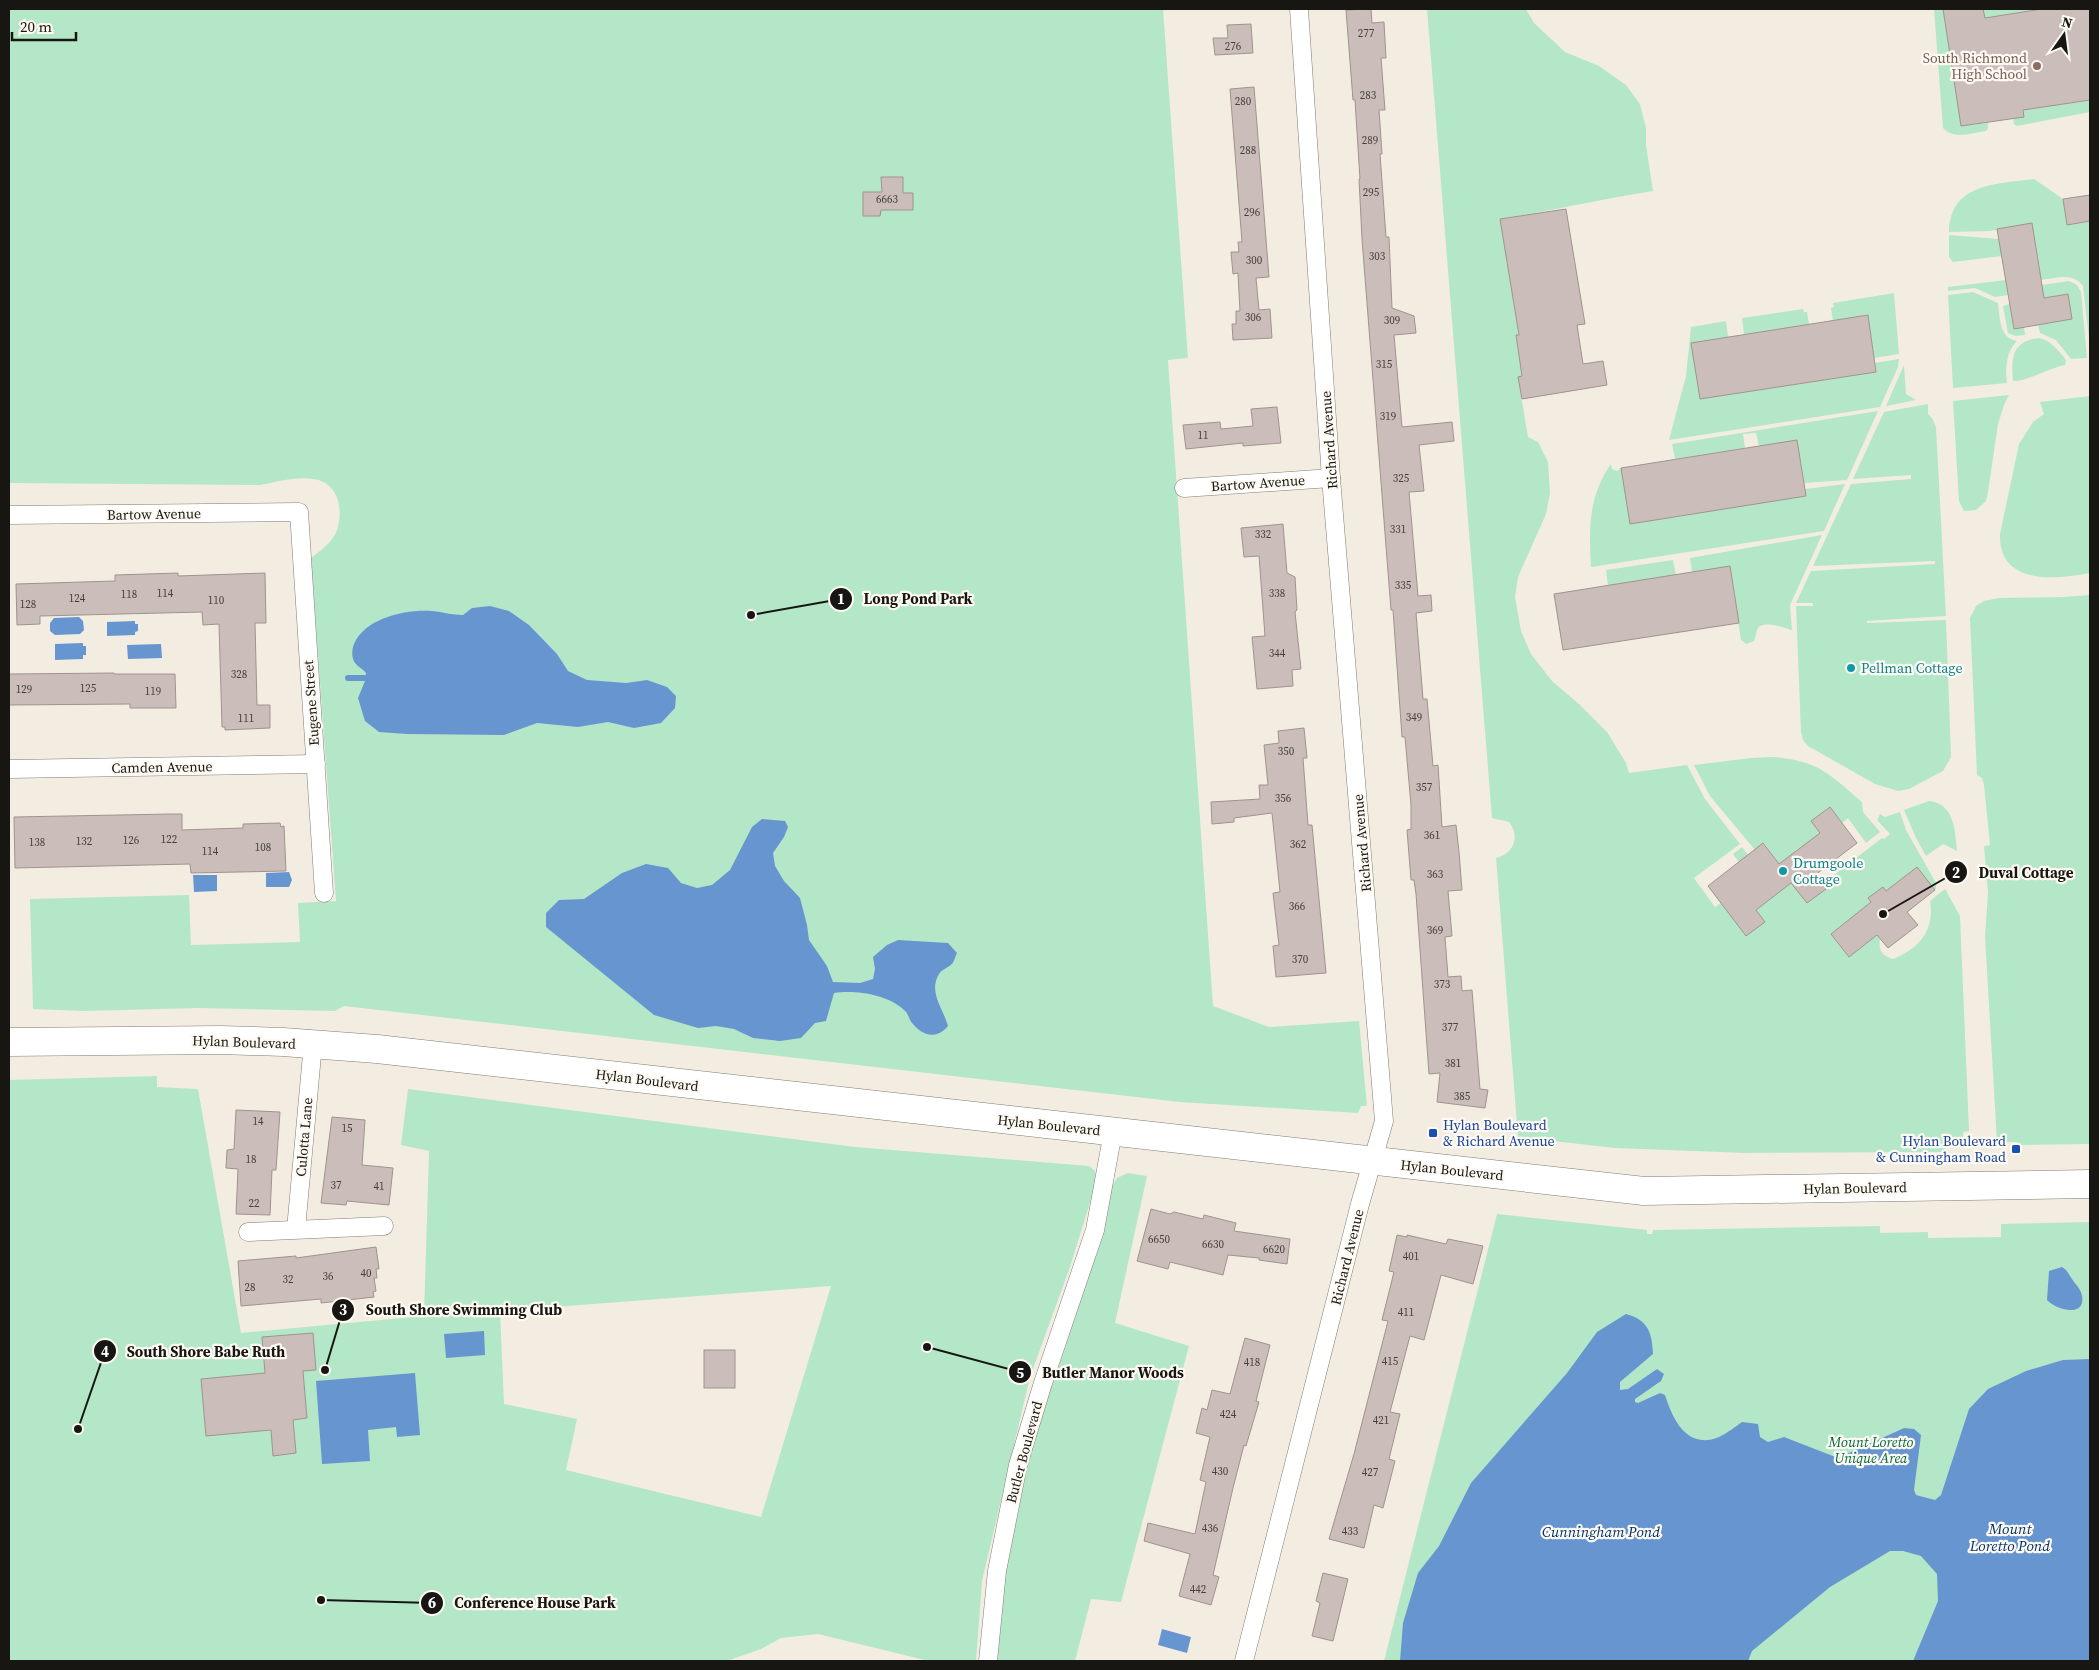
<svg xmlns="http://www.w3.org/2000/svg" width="2099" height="1670" viewBox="0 0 2099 1670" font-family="'Source Serif 4',serif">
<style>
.green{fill:#b3e7c8;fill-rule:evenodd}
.water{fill:#6795d0}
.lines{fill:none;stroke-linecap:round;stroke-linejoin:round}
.stream{stroke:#6795d0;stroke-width:6}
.building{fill:#cbbdb9;stroke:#a0938f}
.minor-casing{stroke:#827c72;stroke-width:19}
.primary-casing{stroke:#827c72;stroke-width:29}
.minor{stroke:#fff;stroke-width:18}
.primary{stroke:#fff;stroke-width:28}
.education-dot{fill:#8d6e63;stroke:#fefaf3;stroke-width:2}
.culture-dot{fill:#0f9aa8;stroke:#fefaf3;stroke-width:2}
.transit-dot{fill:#1a4fb4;stroke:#fefaf3;stroke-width:2}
.labels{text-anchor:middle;stroke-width:4.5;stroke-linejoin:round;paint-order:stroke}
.number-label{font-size:11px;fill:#45403c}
.education-label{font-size:14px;fill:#785e54;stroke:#fefaf3;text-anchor:end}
.street-label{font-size:14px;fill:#181612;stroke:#fefaf3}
.culture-label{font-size:14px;fill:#0d838f;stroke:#fefaf3;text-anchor:start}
.transit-label{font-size:14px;fill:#164399;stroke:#fefaf3;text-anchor:start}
.park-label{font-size:14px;font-style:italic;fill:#026840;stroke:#fefaf3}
.water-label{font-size:15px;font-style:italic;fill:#013469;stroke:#fefaf3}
.leader{fill:none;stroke:#181612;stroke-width:2}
.callout-dot{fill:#181612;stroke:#fefaf3;stroke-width:2}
.mark-label{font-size:15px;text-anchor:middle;font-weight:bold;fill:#fff}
.callout-label{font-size:15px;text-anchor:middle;font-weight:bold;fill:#181612;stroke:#fefaf3;stroke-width:4.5;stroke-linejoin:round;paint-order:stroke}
</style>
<rect width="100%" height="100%" fill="#f3ede1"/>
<g class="green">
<path d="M9,9H1163L1188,358L1168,360L1213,1006L1269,1027L1359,1021L1367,1106H1361L1358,1113L1180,1102L344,1006L335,1011L198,1008L84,1011L33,1009L30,899L189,895L191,945L300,942L298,903L336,901L311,558C321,550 333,542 337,530C344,509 338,482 313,479C296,476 277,482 260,485L9,483Z"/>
<path d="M1427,9H1526L1534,23L1565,52L1599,66L1626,85L1640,104L1646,128V145L1653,191C1601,199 1551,211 1500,219L1519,335L1516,336L1522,376L1518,377L1528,437L1538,442L1548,462L1550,493L1546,514L1518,577L1515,597L1521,631L1531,654L1552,681L1580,705L1607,732L1626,763L1629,773L1687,765L1705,799L1740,844L1694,878L1715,907L1721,903L1746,936L1765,922L1756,910L1791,883L1807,903L1825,889L1822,884L1882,838L1884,839L1890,834L1877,820L1880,814L1885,817L1900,812L1906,830L1936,883V888L1935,890L1917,867L1886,891L1883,887L1868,898L1871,902L1831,934L1849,957L1877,935L1880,939C1878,950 1882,956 1893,959C1919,949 1935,930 1930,901L1945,889L1960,916L1969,1131L1963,1132V1142L1946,1143L1945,1152L1746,1153L1615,1148L1518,1137L1496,858C1513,854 1521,837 1509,822L1492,818Z"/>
<path d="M1934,9H1943L1961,126L1988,123V128L1986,131C1972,133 1954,140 1943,128Z"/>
<path d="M1983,9H2042L1985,18Z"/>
<path d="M2090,100V112L2017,126L2014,124L2013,118L2024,117L2023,110Z"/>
<path d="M2034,179L2063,199L2067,224L2090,221V347L2083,286C2073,272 2056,278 2041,280L2032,223L1990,231L1949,232C1950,183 1997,184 2034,179Z"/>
<path d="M1949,235L1999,239L2002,256L1953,262L1949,257Z"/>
<path d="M2006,280L2008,295L1995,297L1975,288L1948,291V287Z"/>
<path d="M2069,281L2077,285L2081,292L2087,358L2071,359L2056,340L2040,333L2038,325L2072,319L2044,298L2042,285Z"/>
<path d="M1973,292L1998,303C2000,318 1999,338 2017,341C2006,352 2005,368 2007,383L1953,388L1948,295Z"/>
<path d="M1894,293L1899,354L1874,358L1868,315L1833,321L1831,308L1834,307L1833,303Z"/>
<path d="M2010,304L2014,329L2024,327L2025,335L2015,336L2008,333L2003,306Z"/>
<path d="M1803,309L1804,312H1807L1809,324L1744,335L1742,318Z"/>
<path d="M1726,321L1728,337L1701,399L1876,372L1875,363L1899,359L1898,367L1880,407L1669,440L1686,376L1691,327Z"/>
<path d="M2039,338C2052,341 2058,350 2066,360L2065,365C2049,368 2026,382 2013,381C2011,358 2012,341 2039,338Z"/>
<path d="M1904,365L1906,394L1916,400L1886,406Z"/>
<path d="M2009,395L2004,405L1998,424L1988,492L1986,501L1976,510L1964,511L1959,501L1953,401Z"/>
<path d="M2090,396V573C2055,580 1998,585 2000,534L2019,444L2033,422L2044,414L2040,402Z"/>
<path d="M1928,404V414L1932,418L1936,427L1946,616L1867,621V623L1946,620L1951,757L1943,771L1909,789L1898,791L1875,784L1808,746L1803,740L1801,732L1796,606H1813V603H1796L1811,571L1935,564V561L1813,566L1851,484L1911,479V475L1853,479L1884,412Z"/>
<path d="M1878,411L1847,480L1804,483L1797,440L1759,446L1756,433L1743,434L1745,448L1675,459L1672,444Z"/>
<path d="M1611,464L1612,469L1617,471L1621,468L1630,524L1806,496L1805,489L1845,484L1824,531L1591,567C1589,528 1588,497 1611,464Z"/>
<path d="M1822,535L1790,605L1792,630C1785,628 1764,620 1758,628C1756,631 1756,637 1754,641L1746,644L1741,640L1730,566L1692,572L1690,558Z"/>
<path d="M1673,560L1676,575L1608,586L1606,570Z"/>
<path d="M2090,595V1144L2018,1145L2017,1142H1997L1985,937L1988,892L1984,846L1990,845L1984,785L1982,778L1977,775L1970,618L1976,606L1984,601L1999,598L2063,597Z"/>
<path d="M1773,757C1819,761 1828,773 1862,802L1863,812L1880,832L1866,843L1848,818L1842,823L1829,807L1811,821L1820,833L1779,864L1764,843L1755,850L1710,796L1694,765L1751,758Z"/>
<path d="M1929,801C1955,804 1955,831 1957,851L1943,844L1926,856L1916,838L1904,810Z"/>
<path d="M1742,847L1748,855L1746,872L1733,854Z"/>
<path d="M157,1076V1087L198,1089L241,1333L424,1316L429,1151L401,1145L408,1089L855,1147L1089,1166L1095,1171L1097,1180L1070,1267L1030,1377L982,1581L976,1661H929L818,1634L781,1638L761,1649L727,1661H9V1080ZM831,1286L761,1517L566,1470L577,1419L504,1404L500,1311Z"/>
<path d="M1128,1173L1147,1176L1115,1323L1189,1346L1121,1602L1091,1599L1075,1661H996L1006,1570L1022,1477L1039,1421L1105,1221L1112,1186L1117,1178Z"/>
<path d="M1497,1214L1647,1230V1234H1652L1653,1230L1880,1226V1233L1928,1232V1238L2001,1237V1224L2090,1222V1661H1384Z"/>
</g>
<g class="water">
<path d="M490,606L509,611L529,625L557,654L568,671L587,680L626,683L647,680L667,687L676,696L675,708L661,723L634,728L608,722L578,727L537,723L504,735L407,734L379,732L365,721L358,698L365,681L366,673C363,669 358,667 355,663C351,657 352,649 354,644C365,618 406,609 432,611C443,612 452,615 463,615L472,608Z"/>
<path d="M79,617L83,621L84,630L80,634L55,635L50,631V623L54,618Z"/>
<path d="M135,621V624H138V631L135,632V635L107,636V622Z"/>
<path d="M83,643V646H86V655H83V659L55,660V644Z"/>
<path d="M161,644L162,658L128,659L127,645Z"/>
<path d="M762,819L785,821L788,827L784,837L773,853L775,866L784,881L800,898L807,925L809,940L827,966L833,982L860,983L873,979L875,969L873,957L887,945L898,940L948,943L957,953C955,957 954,962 952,964C948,968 942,969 939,974C928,992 943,1008 948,1026C936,1040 923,1036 912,1023C909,1019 908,1013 904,1010C887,994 855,990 834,993L826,1021L815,1023L801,1038L780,1041L753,1038L734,1029L716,1026L698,1028L654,1015L546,927V913L559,900L584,899L622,873L646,864L668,868L681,883L697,888L712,885L730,870L752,827Z"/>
<path d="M289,872L292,880L289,887H266V873Z"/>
<path d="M193,875H217V891L194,892Z"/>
<path d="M2062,1267C2067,1270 2068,1273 2072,1279C2075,1284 2081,1289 2082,1296C2086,1318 2056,1310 2047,1300L2049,1271Z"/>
<path d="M1626,1314C1648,1320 1652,1332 1653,1354L1620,1382V1390L1628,1389L1657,1369L1664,1374L1661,1381L1635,1399V1402L1638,1403L1660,1393L1665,1395C1673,1420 1687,1450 1719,1437C1727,1433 1735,1427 1742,1422L1758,1424L1760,1437L1768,1442L1784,1437L1838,1458L1904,1428L1914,1429L1921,1435L1914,1490L1916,1495L1935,1500L1941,1495L1969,1409L1988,1389L2026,1371L2063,1360L2090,1359V1661H1913L1938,1601L1937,1574L1921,1556L1903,1551H1890L1830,1587L1752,1651L1748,1661H1400L1403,1623L1418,1573L1439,1546L1471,1483L1567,1373L1597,1332Z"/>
<path d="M484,1331L485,1355L446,1358L444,1334Z"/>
<path d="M415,1373L420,1435L397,1437L396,1427L368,1430L370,1461L322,1464L316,1381Z"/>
<path d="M1162,1629L1191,1637L1187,1653L1158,1645Z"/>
</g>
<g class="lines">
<path class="stream" d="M348,678H365"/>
</g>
<g class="building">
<path d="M1371,9L1372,23L1384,22L1386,58H1381L1385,110H1379L1382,154H1380L1386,237H1389L1392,308L1414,316L1416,333L1394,335L1402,427L1452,422L1454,441L1419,445L1424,491L1409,492L1418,596L1431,595L1432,611L1416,613L1423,699H1427L1433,766L1438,765L1442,827L1456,825L1459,852L1462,890L1448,891L1452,936L1445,937L1448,977L1461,976L1462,991L1472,990L1480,1089L1488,1090L1485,1108L1437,1102L1440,1073L1429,1074L1416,894L1414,880H1411L1407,830L1411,829V805L1405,737H1402L1393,610H1391L1362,239L1359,179H1360L1355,100H1353L1346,10Z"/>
<path d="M1943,9H1983L1985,18L2042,9H2090V100L2023,110L2024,117L1961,126Z"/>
<path d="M1251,24L1253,53L1215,55L1213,38H1228L1227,25Z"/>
<path d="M1254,87L1269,277L1256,278L1259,310L1270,309L1272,338L1233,340L1232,324H1236V311H1240L1238,273L1233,274L1231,252H1239L1238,242H1242L1230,89Z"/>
<path d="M881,177H903V193H913V210H881L880,216H863V192H882Z"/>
<path d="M2090,195V221L2067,225L2063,199Z"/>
<path d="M1566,209L1585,324L1577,325L1583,364L1603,361L1607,385L1522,399L1518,377L1522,376L1516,335H1519L1500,219Z"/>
<path d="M2032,223L2044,298L2068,294L2072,319L2014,329L1997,229Z"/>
<path d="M1868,315L1876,372L1700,399L1691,343Z"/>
<path d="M1277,407L1281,443L1243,446V443L1186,449L1183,425L1220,422L1221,429L1253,426L1251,409Z"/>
<path d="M1797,440L1806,496L1630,524L1621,468Z"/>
<path d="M1283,524L1287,573L1295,577L1297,610L1295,612L1301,669L1292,670L1293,686L1257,689L1252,637L1265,636L1259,556L1244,557L1241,528Z"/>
<path d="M1730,566L1739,623L1563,650L1554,594Z"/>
<path d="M178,573V576L265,573L266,623H255L257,705H270V728L225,730V727H222L219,624L203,625L202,612L40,616V624L17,625L16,584L115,581V575Z"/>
<path d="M114,673V674H175L176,708H130V704L9,705V674Z"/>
<path d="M1304,728L1307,758H1303L1308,825H1312L1326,973L1276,977L1273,946L1279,945L1273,893L1280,892L1272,813L1234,818V822L1212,824L1211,802L1260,799L1259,785H1268L1264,745L1279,743L1278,731Z"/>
<path d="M1830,807L1857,843L1815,875L1826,889L1807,903L1791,883L1756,910L1765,922L1746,936L1708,886L1763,843L1779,864L1820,833L1811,821Z"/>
<path d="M170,814H182V830L243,828V824L280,823L281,827L284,826L286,871L191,873L190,864L15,868L14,817Z"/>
<path d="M1917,867L1935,890L1907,912L1918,925L1888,948L1877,935L1849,957L1831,934L1871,902L1868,898L1883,887L1886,891Z"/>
<path d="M236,1110L280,1112L276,1170H272L270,1215L236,1214L238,1169L226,1168L227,1150L234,1149Z"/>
<path d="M332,1117L365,1120L362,1165L393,1168L389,1205L347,1201L346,1205L321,1203Z"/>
<path d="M1151,1209L1170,1214L1174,1212L1203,1219L1204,1215L1236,1223L1234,1231L1290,1239L1287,1264L1259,1260V1258L1228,1255L1223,1275L1170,1262L1168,1269L1137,1261Z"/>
<path d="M1397,1235L1407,1237V1235L1446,1244L1448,1239L1483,1246L1473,1284L1441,1275L1424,1340L1410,1336L1390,1412L1400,1414L1389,1459L1395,1461L1383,1508L1374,1505L1364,1548L1329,1539L1354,1454L1388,1321L1382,1320L1394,1272L1389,1271Z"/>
<path d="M376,1247L379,1269H376L377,1278H374L376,1291L373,1292L374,1297L321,1303V1299L241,1306L238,1261L296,1256V1258Z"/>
<path d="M313,1333L316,1370L303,1371L307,1418L293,1420L296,1453L273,1456L271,1430L206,1436L201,1379L265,1373L262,1337Z"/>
<path d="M1245,1338L1270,1345L1256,1401L1259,1402L1246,1446L1244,1445L1233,1488L1213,1575L1219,1577L1211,1605L1179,1596L1190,1554L1144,1541L1148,1523L1195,1534L1206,1482L1200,1480L1210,1437L1196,1433L1202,1408L1207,1410L1212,1390L1230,1394Z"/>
<rect x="704" y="1350" width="31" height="38"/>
<path d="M1323,1573L1348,1579L1333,1641L1312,1636L1320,1603L1316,1601Z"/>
</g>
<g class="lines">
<g class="minor-casing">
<g id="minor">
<path d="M1184,488L1331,478"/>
<path d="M9,515L299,512L324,893"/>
<path d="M9,769L316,764"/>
<path d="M296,1229L313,1044"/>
<path d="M248,1232L384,1226"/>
<path d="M988,1661L997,1571L1018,1465L1043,1383L1095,1230L1113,1132"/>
<path d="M1244,1661L1360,1204L1384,1121L1331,478L1299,9"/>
</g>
</g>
<g class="primary-casing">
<path id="primary" d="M9,1042L221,1040L283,1042L377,1049L1644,1191L2090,1184"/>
</g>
<use href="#minor" class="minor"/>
<use href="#primary" class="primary"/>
</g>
<circle class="education-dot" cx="2037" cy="66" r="5"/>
<g class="culture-dot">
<circle cx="1851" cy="668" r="5"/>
<circle cx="1783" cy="871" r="5"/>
</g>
<g class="transit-dot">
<rect x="1428" y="1128" width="10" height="10" rx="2.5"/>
<rect x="2011" y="1144" width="10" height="10" rx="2.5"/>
</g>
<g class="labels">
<g class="number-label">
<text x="1366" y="37">277</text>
<text x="1233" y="50">276</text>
<text x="1368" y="99">283</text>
<text x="1243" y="105">280</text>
<text x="1370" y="144">289</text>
<text x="1248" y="154">288</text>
<text x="1371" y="196">295</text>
<text x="887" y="203">6663</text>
<text x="1252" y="216">296</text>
<text x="1377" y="260">303</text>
<text x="1254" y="264">300</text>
<text x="1253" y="321">306</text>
<text x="1392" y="324">309</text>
<text x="1384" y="368">315</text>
<text x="1388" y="420">319</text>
<text x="1203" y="439">11</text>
<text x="1401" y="482">325</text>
<text x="1398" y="533">331</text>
<text x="1263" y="538">332</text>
<text x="1403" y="589">335</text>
<text x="165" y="597">114</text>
<text x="1277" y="597">338</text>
<text x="129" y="598">118</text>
<text x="77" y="602">124</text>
<text x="216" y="604">110</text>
<text x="28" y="608">128</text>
<text x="1277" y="657">344</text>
<text x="239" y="678">328</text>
<text x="88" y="692">125</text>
<text x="24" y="693">129</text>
<text x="153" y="695">119</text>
<text x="1414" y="721">349</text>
<text x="246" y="722">111</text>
<text x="1286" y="755">350</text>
<text x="1424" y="791">357</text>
<text x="1283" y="802">356</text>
<text x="1432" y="839">361</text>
<text x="169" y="843">122</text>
<text x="131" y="844">126</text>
<text x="84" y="845">132</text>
<text x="37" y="846">138</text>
<text x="1298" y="848">362</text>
<text x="263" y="851">108</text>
<text x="210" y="855">114</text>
<text x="1435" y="878">363</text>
<text x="1297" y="910">366</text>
<text x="1435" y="934">369</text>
<text x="1300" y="963">370</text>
<text x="1442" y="988">373</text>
<text x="1450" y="1031">377</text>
<text x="1453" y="1067">381</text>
<text x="1462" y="1100">385</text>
<text x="258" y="1125">14</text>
<text x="347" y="1132">15</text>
<text x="251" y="1163">18</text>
<text x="336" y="1189">37</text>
<text x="379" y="1190">41</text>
<text x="254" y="1207">22</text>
<text x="1159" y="1243">6650</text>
<text x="1213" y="1248">6630</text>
<text x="1274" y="1253">6620</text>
<text x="1411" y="1260">401</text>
<text x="366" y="1277">40</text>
<text x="328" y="1280">36</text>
<text x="288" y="1283">32</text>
<text x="250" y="1291">28</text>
<text x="1406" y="1316">411</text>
<text x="1390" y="1365">415</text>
<text x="1252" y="1366">418</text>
<text x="1228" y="1418">424</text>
<text x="1381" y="1424">421</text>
<text x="1220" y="1475">430</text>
<text x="1370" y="1476">427</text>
<text x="1210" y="1532">436</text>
<text x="1350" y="1535">433</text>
<text x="1198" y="1593">442</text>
</g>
<g class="education-label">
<text x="2027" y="63">South Richmond<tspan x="2027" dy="16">High School</tspan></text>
</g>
<g class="street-label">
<text transform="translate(1329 440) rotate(-94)" y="5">Richard Avenue</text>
<text transform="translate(1258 483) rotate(-4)" y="5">Bartow Avenue</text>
<text transform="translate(154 514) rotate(-1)" y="5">Bartow Avenue</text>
<text transform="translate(311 703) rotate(-94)" y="5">Eugene Street</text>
<text transform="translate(162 767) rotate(-1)" y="5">Camden Avenue</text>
<text transform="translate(1362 843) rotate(-95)" y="5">Richard Avenue</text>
<text transform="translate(244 1042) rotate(2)" y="5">Hylan Boulevard</text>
<text transform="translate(647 1080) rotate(7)" y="5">Hylan Boulevard</text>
<text transform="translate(1049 1125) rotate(6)" y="5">Hylan Boulevard</text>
<text transform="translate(304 1137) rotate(-85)" y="5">Culotta Lane</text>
<text transform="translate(1452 1170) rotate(6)" y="5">Hylan Boulevard</text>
<text transform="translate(1855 1188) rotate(-1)" y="5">Hylan Boulevard</text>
<text transform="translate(1347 1257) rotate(-76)" y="5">Richard Avenue</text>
<text transform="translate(1024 1452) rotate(-75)" y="5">Butler Boulevard</text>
</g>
<g class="culture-label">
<text x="1861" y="673">Pellman Cottage</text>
<text x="1793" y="868">Drumgoole<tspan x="1793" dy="16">Cottage</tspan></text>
</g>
<g class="transit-label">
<text x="1443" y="1130">Hylan Boulevard<tspan x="1443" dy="16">&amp; Richard Avenue</tspan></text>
<text x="2006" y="1146" text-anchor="end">Hylan Boulevard<tspan x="2006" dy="16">&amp; Cunningham Road</tspan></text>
</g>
<g class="park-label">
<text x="1871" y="1447">Mount Loretto<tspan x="1871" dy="16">Unique Area</tspan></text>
</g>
<g class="water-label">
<text x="2010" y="1534">Mount<tspan x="2010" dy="17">Loretto Pond</tspan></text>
<text x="1601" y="1537">Cunningham Pond</text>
</g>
</g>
<path class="leader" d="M751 615L841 599M1883 914L1956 872M325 1370L343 1310M78 1429L105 1351M927 1347L1020 1372M321 1600L432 1603"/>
<g class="callout-dot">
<circle cx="751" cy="615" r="5"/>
<circle cx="1883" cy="914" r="5"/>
<circle cx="325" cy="1370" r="5"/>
<circle cx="78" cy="1429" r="5"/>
<circle cx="927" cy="1347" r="5"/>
<circle cx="321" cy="1600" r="5"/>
<circle cx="841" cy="599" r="12"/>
<circle cx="1956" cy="872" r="12"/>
<circle cx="343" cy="1310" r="12"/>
<circle cx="105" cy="1351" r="12"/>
<circle cx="1020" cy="1372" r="12"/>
<circle cx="432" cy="1603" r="12"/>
</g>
<g class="mark-label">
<text x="841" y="604">1</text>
<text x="1956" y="878">2</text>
<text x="343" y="1315">3</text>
<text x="105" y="1357">4</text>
<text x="1020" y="1378">5</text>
<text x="432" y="1608">6</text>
</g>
<g class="callout-label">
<text x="918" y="604">Long Pond Park</text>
<text x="2026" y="878">Duval Cottage</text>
<text x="464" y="1315">South Shore Swimming Club</text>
<text x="206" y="1357">South Shore Babe Ruth</text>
<text x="1113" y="1378">Butler Manor Woods</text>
<text x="535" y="1608">Conference House Park</text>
</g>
<rect width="2099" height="1670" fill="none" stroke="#181612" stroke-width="20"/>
<g transform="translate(2064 35) rotate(14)" stroke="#fefaf3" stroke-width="4" paint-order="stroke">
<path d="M0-4L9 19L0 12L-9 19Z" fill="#181612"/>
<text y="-8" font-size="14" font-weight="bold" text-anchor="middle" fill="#181612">N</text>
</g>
<path d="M12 32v8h64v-8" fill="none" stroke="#181612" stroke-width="2.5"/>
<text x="20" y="32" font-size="15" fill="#181612" stroke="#fefaf3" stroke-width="4" paint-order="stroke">20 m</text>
</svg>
